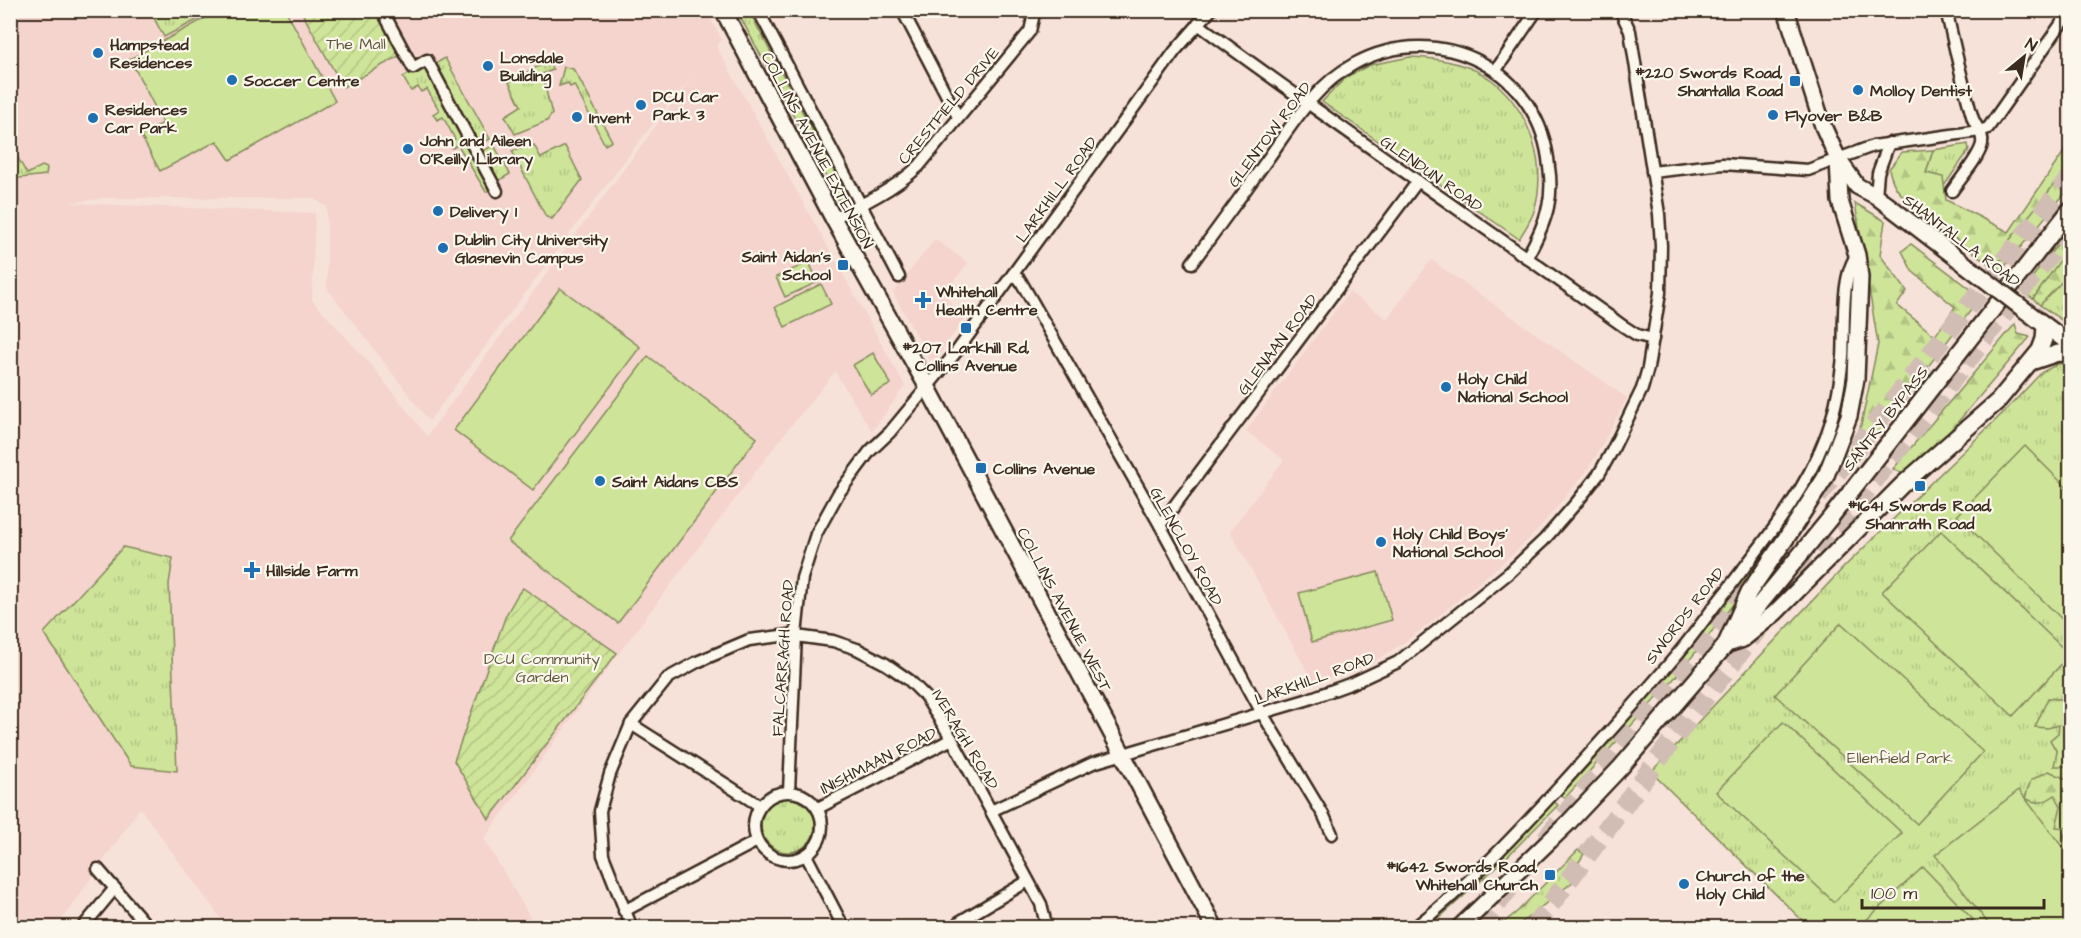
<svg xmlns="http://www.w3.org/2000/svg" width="2081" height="938" viewBox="0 0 2081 938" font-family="'Architects Daughter',sans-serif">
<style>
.built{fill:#f4d4cd;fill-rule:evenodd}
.grass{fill:url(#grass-tufts);stroke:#84875c;stroke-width:1.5}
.forest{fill:url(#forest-firs);stroke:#84875c;stroke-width:1.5}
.garden{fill:url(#garden-furrows);stroke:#84875c;stroke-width:1.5}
.pitch{fill:#cee499;stroke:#84875c;stroke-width:1.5}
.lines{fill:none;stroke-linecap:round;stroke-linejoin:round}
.highway-tunnel{stroke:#d1bdb4;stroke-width:20;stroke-dasharray:20 10;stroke-linecap:butt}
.street-casing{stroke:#3b2a1e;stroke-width:15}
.secondary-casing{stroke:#3b2a1e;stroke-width:20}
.street{stroke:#fbf7ec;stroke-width:10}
.secondary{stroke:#fbf7ec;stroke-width:15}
.secondary-bridge-casing{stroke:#3b2a1e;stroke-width:20;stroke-linecap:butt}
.secondary-bridge{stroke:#fbf7ec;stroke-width:15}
.poi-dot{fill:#1f6fb2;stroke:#fbf7ec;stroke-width:2}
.labels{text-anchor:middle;stroke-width:4.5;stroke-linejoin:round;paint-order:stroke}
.park-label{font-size:16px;fill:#60583d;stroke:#fbf7ec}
.poi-label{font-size:16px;font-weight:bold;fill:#3b2a1e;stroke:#fbf7ec;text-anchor:start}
.street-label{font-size:16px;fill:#3b2a1e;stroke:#fbf7ec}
</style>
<defs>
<pattern id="grass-tufts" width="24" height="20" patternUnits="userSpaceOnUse" patternTransform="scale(1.5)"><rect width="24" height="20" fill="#cee499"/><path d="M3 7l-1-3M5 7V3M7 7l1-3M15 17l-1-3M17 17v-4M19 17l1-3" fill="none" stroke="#b2c483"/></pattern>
<pattern id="forest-firs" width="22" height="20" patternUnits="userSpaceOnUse" patternTransform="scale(1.5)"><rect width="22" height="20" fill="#cee499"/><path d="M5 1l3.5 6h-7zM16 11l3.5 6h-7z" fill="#b2c483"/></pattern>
<pattern id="garden-furrows" width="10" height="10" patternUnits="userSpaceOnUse" patternTransform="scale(1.5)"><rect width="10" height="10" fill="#cee499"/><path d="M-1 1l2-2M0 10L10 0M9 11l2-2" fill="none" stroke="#b2c483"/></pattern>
</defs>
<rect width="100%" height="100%" fill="#f7e2da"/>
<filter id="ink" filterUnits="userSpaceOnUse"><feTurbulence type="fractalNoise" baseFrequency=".0167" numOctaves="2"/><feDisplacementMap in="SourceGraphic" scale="12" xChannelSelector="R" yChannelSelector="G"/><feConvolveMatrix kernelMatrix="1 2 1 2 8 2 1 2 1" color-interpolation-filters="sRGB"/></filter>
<g filter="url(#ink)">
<g class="built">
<path d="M10,11H706L722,40L716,46L905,386L872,431L835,372L785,433L625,645L484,839L536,927H227L140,808L57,927H11ZM697,70L427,436L372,366L312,300L315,213L70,203L105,198H313L327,207V288L429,421L641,139Z"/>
<path d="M935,239L968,263L945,292L953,307L966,316L937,358L930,360L893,293Z"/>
<path d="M1431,260L1627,398L1596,456L1582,477L1536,532L1515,552L1433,621L1405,642L1373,662L1314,684L1230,531L1284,460L1246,431L1349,292L1387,319Z"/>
</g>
<g class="grass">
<path d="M155,11V10L214,11L164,37L154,18Z"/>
<path d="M737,11H749L847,196L839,201Z"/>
<path d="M1410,57C1437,58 1470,63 1493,81C1530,111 1548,165 1534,211C1531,221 1524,230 1519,239L1322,102L1346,77L1370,65Z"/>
<path d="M445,58L490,139L479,145L435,64Z"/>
<path d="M548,61L553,70L542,74L552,114L547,121L515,134L505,116L521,106L509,82Z"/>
<path d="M424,66L491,189L486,192L458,145L452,148L449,143L455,139L443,117L437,120L433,114L439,110L427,89L421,92L418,87L411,91L403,77Z"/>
<path d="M564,67L573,69L577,75L612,141L605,145L574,85L570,87L568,83L559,86Z"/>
<path d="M1968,144L1969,150L1944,186L1942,177L1926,173L1933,150Z"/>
<path d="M494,145L510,174L498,181L481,152Z"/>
<path d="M534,145L541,158L565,146L582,180L552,219L546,217L512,151Z"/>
<path d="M18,158L27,174L42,166L47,168L46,175L11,179V163Z"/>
<path d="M2070,164V187L2002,270L1993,264L2005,258L2007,243Z"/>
<path d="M2070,237V252L2033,299L2022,291L2060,241Z"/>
<path d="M2070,271V326L2040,305Z"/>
<path d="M2070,363V927H1809L1651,772L1845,566L2006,410L2042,372L2058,364Z"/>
<path d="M1812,480L1815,482L1745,589L1680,672L1565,798L1561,794C1622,726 1685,659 1739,585C1765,551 1788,515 1812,480Z"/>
<path d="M123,547L173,558L169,584L177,771L131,766L44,633Z"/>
<circle cx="788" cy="825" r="27"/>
<path d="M1553,801L1558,805L1503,861L1429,927L1421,928Z"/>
<path d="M1578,850L1584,854L1572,873L1574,881L1516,927H1498L1518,911Z"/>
</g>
<g class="forest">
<path d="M2070,143V165L2007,243L2005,258L1990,265L1923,214L1919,205C1901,198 1893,188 1889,169L1902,152L1933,150L1926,173L1943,177L1946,200L2009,232Z"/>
<path d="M1855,203L1885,221L1880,255L1907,291L1897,305L1935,336L1955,307L1912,271L1902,251L1911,244L1981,297L1847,473L1842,468L1861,425L1878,344Z"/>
<path d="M2070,246V273L2040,305L2033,299Z"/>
<path d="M2015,324L2018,334L2030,337L1946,436L1902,473L1893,469Z"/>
<path d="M2048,698L2070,700V766H2054L2057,752L2050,740L2058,733L2059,725L2048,728L2035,727Z"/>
<path d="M2049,771L2070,781V857L2064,836L2068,828L2056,827L2061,806L2055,795C2044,803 2038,805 2025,798L2031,780Z"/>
</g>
<g class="garden">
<path d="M301,11H376L401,55L343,87Z"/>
<path d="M523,588L617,653L489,819L454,761L506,615L518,594Z"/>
</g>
<g class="pitch">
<path d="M220,10L286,11L335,101L230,160L217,141L160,171L141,136L163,123L130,59Z"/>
<path d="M809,262L818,282L785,297L776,277Z"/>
<path d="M821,284L831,304L785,327L775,307Z"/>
<path d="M560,288L640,347L533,490L454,430Z"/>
<path d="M873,353L891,384L871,395L853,365Z"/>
<path d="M648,356L757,438L618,623L508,541Z"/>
<path d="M2025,446L2070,491V627L1957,516Z"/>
<path d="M1941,531L2070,655L2013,716L1882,592Z"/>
<path d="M1378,572L1392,620L1312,642L1299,593Z"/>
<path d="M1841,623L1983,752L1917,824L1775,695Z"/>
<path d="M1783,722L1902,833L1834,902L1716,792Z"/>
<path d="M2019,790L2070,857V927H1991L1935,855Z"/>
<path d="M1923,867L1980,927H1865L1862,924Z"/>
</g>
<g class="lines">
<g class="highway-tunnel">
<path d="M1818,496L2070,178"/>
<path d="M1781,600L2070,228"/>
<path d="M1546,839L1755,576"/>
<path d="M1479,928L1519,875"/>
<path d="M1533,928L1689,718L1761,625"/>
</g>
<g class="street-casing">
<g id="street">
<path d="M382,10L413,68L427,60L497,191"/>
<path d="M758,10L899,277"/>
<path d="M902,10L958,117"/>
<path d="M1946,10C1955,47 1962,83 1973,119C1976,127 1984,134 1982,144C1979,158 1960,179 1952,191"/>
<path d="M1198,24C1338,127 1482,225 1623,326L1637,335L1653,339"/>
<path d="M1496,70L1537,10"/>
<path d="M1652,172L1723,164L1808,170L1873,146L1980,131L1988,128L2070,11"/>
<path d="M1876,196L1878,173L1889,143"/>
<path d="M833,218C864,204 894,189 919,166L1030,31L1035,10"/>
<path d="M1192,263C1217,229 1242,195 1267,160C1292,125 1315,85 1354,64C1439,18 1541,70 1549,167C1551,180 1551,194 1548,207C1544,225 1536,241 1527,257"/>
<path d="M1013,274L1020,280L1160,525L1262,713L1324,816L1332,834"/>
<path d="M1160,525L1418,181"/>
<path d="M631,724L760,806"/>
<path d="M789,791L796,635L802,578L816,534L838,494L870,451L890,432L957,351L1175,51L1211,10"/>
<circle cx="788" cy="826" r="34"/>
<path d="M818,808L952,739"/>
<path d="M991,811L1093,763L1306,700L1355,682L1398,662L1510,572L1544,540L1577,502L1599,474L1612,451L1642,389L1648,368L1660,293L1661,246L1659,214L1630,31L1620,10"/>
<path d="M806,855L844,928"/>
<path d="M98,869L149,928"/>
<path d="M624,911L757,841"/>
<path d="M959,922L1028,881"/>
<path d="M82,928L115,888"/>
<path d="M632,928L603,855L600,811L610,774L631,724L668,678L697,662L749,640L789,635L833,641L857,649L886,664L909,680L925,696L952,739L1041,904L1047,928"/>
<path d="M1414,928C1469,885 1517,833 1564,782C1601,741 1639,700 1675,657C1694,635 1710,611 1728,589C1763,542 1803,496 1824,441C1835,415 1840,385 1843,357C1845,330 1840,275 1857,255"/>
</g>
</g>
<g class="secondary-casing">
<g id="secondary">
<path d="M723,10L833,218L928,388L1215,928"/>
<path d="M1838,159L1857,186L1876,196L1966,265"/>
<path d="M2026,311L2070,344"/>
<path d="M2031,362L2058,353L2070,354"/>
<path d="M1737,632L1831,517L2070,210"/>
<path d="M1731,643L1743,639L1775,613L1902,485L1998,401L2040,350L2044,339L2045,326"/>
<path d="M1459,928L1569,822L1621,767L1725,646L1749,592L1789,534L1825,478L1849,416L1856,379L1860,277L1857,255L1840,201L1838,159L1823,126L1786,10"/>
</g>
</g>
<use href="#street" class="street"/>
<use href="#secondary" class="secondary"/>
<g class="secondary-bridge-casing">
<path id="secondary-bridge" d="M1966,265L2026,311"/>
</g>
<use href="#secondary-bridge" class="secondary-bridge"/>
</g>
</g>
<g class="poi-dot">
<circle cx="98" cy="53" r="6"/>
<circle cx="488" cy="66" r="6"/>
<circle cx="232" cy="80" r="6"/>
<rect x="1789" y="75" width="12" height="12" rx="3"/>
<circle cx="1858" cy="90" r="6"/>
<circle cx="641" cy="105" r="6"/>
<circle cx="1773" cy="115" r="6"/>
<circle cx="577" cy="117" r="6"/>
<circle cx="93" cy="118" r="6"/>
<circle cx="408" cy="149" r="6"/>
<circle cx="438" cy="211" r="6"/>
<circle cx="443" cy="248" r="6"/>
<rect x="837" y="259" width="12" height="12" rx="3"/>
<path d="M920 291h6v6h6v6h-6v6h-6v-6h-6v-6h6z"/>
<rect x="960" y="322" width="12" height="12" rx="3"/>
<circle cx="1446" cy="387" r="6"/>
<rect x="975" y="462" width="12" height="12" rx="3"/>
<circle cx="600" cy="481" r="6"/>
<rect x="1914" y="480" width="12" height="12" rx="3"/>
<circle cx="1381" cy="542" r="6"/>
<path d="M249 561h6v6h6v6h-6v6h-6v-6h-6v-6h6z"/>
<rect x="1544" y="869" width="12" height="12" rx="3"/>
<circle cx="1684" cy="884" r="6"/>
</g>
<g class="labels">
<g class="park-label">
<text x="356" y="49">The Mall</text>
<text x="542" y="664">DCU Community<tspan x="542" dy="18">Garden</tspan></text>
<text x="1900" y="763">Ellenfield Park</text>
</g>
<g class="poi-label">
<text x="110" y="50">Hampstead<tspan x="110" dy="18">Residences</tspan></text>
<text x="500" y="63">Lonsdale<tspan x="500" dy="18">Building</tspan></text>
<text x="1783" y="78" text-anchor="end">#220 Swords Road,<tspan x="1783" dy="18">Shantalla Road</tspan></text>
<text x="244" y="86">Soccer Centre</text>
<text x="1870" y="96">Molloy Dentist</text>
<text x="653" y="102">DCU Car<tspan x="653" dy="18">Park 3</tspan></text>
<text x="105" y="115">Residences<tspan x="105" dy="18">Car Park</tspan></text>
<text x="1785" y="121">Flyover B&amp;B</text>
<text x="589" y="123">Invent</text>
<text x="420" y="146">John and Aileen<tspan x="420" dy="18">O'Reilly Library</tspan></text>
<text x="450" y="217">Delivery 1</text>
<text x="455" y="245">Dublin City University<tspan x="455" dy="18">Glasnevin Campus</tspan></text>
<text x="831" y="262" text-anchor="end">Saint Aidan's<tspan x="831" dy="18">School</tspan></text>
<text x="936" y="297">Whitehall<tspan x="936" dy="18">Health Centre</tspan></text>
<text x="966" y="353" text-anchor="middle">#207 Larkhill Rd,<tspan x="966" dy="18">Collins Avenue</tspan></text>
<text x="1458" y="384">Holy Child<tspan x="1458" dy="18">National School</tspan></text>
<text x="993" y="474">Collins Avenue</text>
<text x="612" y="487">Saint Aidans CBS</text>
<text x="1920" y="511" text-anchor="middle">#1641 Swords Road,<tspan x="1920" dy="18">Shanrath Road</tspan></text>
<text x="1393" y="539">Holy Child Boys'<tspan x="1393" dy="18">National School</tspan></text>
<text x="266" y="576">Hillside Farm</text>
<text x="1538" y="872" text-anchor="end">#1642 Swords Road,<tspan x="1538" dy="18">Whitehall Church</tspan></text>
<text x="1696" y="881">Church of the<tspan x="1696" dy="18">Holy Child</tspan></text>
</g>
<g class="street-label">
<text transform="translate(948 105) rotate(-50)" y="6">CRESTFIELD DRIVE</text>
<text transform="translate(1269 134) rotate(-53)" y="6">GLENTOW ROAD</text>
<text transform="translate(818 150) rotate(62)" y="6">COLLINS AVENUE EXTENSION</text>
<text transform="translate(1432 173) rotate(35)" y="6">GLENDUN ROAD</text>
<text transform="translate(1056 189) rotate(-54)" y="6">LARKHILL ROAD</text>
<text transform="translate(1962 240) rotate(37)" y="6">SHANTALLA ROAD</text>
<text transform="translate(1277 344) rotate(-53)" y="6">GLENAAN ROAD</text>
<text transform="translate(1885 418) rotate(-52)" y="6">SANTRY BYPASS</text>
<text transform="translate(1187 546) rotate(61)" y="6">GLENCLOY ROAD</text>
<text transform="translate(1065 609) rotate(62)" y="6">COLLINS AVENUE WEST</text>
<text transform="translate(1684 615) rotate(-52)" y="6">SWORDS ROAD</text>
<text transform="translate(782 658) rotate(-86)" y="6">FALCARRAGH ROAD</text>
<text transform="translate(1314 678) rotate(-20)" y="6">LARKHILL ROAD</text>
<text transform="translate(966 739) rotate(59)" y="6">IVERAGH ROAD</text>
<text transform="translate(878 760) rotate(-27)" y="6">INISHMAAN ROAD</text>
</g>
</g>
<rect width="2081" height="938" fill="none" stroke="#fbf7ec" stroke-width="36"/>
<rect x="18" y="18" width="2045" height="902" fill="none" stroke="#3b2a1e" stroke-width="2" filter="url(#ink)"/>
<g transform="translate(2024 57) rotate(30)" stroke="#fbf7ec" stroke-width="4.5" paint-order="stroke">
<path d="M0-4.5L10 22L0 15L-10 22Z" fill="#3b2a1e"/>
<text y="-9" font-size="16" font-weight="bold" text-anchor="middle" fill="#3b2a1e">N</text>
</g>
<path d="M1862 899v9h182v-9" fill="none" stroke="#3b2a1e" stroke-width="3"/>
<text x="1871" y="899" font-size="18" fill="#3b2a1e" stroke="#fbf7ec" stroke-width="4.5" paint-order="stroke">100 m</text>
</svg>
